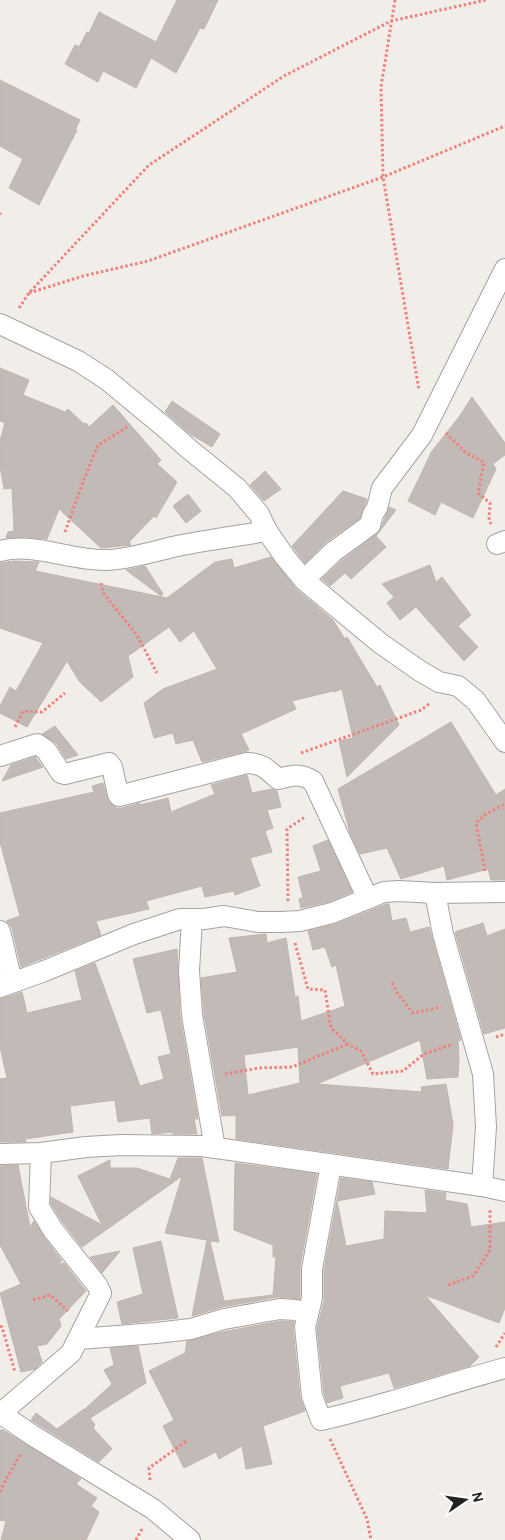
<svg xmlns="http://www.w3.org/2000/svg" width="505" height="1540" viewBox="0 0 505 1540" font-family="Overpass,sans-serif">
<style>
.building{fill:#c2bab6;stroke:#c2b5ad;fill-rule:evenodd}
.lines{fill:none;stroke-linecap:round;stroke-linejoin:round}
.street-casing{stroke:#a3a3a3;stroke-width:22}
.path{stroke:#f0807c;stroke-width:3;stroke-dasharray:2.5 2.5;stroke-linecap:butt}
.street{stroke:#fff;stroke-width:20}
</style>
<rect width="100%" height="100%" fill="#f1eeea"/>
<g class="building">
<path d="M177,0H218L204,29L200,28L176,73L151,58L136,88L103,71L98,82L65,64L75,45L79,47L87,32L89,33L99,12L156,42Z"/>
<path d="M0,80L80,120L75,130H77L39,205L9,188L23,159L0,146Z"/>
<path d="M0,368L29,380L23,395L65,412L68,409L84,424L86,423L89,427L113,405L161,460L157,464L177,482L156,518L154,516L129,542L131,545L101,548L59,509L47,539L26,537L6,538L8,532L14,531L12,488L4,489L0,466V441L5,423L0,421Z"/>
<path d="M472,397L505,443V455L493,464L496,469L473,518L441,502L435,515L408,501L432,451L459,417Z"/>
<path d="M172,401L220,434L212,447L190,434L165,412Z"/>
<path d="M265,471L281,489L264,501L250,485Z"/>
<path d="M343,491L367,499L360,518L326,542L305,563L292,546Z"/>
<path d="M188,494L201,511L186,523L173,506Z"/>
<path d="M389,507L396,510L376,536L386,547L351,579L345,573L330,586L322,579L341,561L377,534L381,528Z"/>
<path d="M271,557L296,589L319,608L318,610L320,609L333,620L345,639L347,637L377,687L380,685L399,725L347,777L339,741L353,738L342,689L334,692L333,691L292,701L296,709L241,734L249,750L247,751L202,762L193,740L176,744L173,733L154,738L144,703L163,689L217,669L194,631L180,642L169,627L128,656L133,677L101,702L79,681L67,661L27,727L0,713V706L10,687L16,691L43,643L0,628V563L14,561L39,562L35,571L167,598L215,562L232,559L234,568Z"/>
<path d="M430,565L436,582L442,577L471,615L458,626L478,647L464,661L416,607L400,620L387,603L394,597L382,584Z"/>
<path d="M145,566L163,594L161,596L126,570Z"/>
<path d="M451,722L496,795L505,789V880H491L488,869L447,880L444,866L401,879L387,848L360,854L350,833L338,789Z"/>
<path d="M55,726L78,755L66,759L56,743L42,734Z"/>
<path d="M35,757L43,767L2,781L11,765Z"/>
<path d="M247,775L252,793L272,789L277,791L281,807L267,810L273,828L265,831L272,852L250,858L260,886L235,895L234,891L205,897L202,886L146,901L149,909L96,921L101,935L21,967L12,928L9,923L6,921L20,916L0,842V813L94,792L92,786L103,783L108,801L116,808H122L140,803V805L168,798L171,812L215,794L211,785Z"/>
<path d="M328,840L352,892L328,902L301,908L299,899L303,898L298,877L321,871L313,846Z"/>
<path d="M387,904H389L392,921L406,918L410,932L429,927L461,1040L458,1041L459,1059L458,1077L427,1079L420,1040L317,1084L422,1092L421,1087L446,1084L453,1124L448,1169L236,1139V1115L222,1116L204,1014L201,978L237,972L229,938L266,934L267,943L286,938L295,997L298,996L301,1021L345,1006L336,965L332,967L325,947L313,950L308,931L336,924ZM298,1047L300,1083L248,1095L244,1055Z"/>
<path d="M483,923L487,936L505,929V1028L484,1034L455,932Z"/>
<path d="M177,949L180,1016L198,1119H194L197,1134H173V1132L152,1134L150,1118L118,1122L115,1100L70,1106L73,1132L25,1139L26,1142H0V1079L7,1078L0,1047V999L22,992L27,1013L82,1000L75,971L95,963L140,1086L164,1079L158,1057L171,1054L161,1010L147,1013L133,959Z"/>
<path d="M178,1158H202L219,1242L210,1241L224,1301L273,1295L276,1257H273V1245L234,1230L235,1163L317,1174L300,1267V1299L278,1297L222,1307L192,1316L207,1240L165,1233L182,1176L82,1247L63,1223L51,1204V1197L102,1225L78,1176L110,1160V1168H137L170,1179Z"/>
<path d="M18,1165L30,1227L34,1221L44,1237L62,1261L56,1265L64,1263L86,1291L59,1319L61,1326L47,1344L37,1346L42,1362L35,1369L21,1372L0,1293L21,1284L0,1245V1166Z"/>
<path d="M341,1178L372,1182L375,1194L337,1201L346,1246L384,1239L385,1211L427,1213L425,1190L446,1193L445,1200L467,1204L471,1227L505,1222V1308L499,1323L425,1295L479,1357L470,1366L394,1388L389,1373L340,1386L343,1398L327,1403L324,1393L317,1328L324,1301V1270Z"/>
<path d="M161,1241L178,1318L122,1324L117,1302L143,1294L133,1248Z"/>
<path d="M120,1251L102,1273L90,1257Z"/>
<path d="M281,1321L294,1322L293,1328L300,1397L305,1411L263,1426L272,1464L246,1469L242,1446L219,1459L216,1452L184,1468L163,1426L174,1420L149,1371L185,1353L187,1341L227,1331Z"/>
<path d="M138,1346L146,1383L90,1418L95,1425L93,1428L112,1449L99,1462L31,1420L36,1413L57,1429L84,1409V1410L112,1384L104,1370L114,1365L110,1348Z"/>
<path d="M0,1430H3L81,1479L76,1484L97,1498L91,1506L99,1512L86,1540H1L6,1521L0,1520Z"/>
</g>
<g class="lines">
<g class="street-casing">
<g id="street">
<path d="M0,324L78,361L106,379L163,426L189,449L237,488L259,514L267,531L285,557L304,580L380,643L420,671L439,682L458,686L476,701L505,742"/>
<path d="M497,544L505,541"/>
<path d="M0,551C34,542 71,561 106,560C127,560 155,551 177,546C206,540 237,536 267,531"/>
<path d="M304,580L333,552L370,525L373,514L377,508L382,488L422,435L505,269"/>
<path d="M0,756L37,744L46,750L61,773L65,774L109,763L112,767L118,794L119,796L247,763C262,763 268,770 278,779C293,775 300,773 313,781L368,899"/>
<path d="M435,893L443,934L483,1074L486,1127L482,1186"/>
<path d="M192,919L189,971L192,1015L215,1148"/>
<path d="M0,931L12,982"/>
<path d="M0,987L42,972L134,934L180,919H204L224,916L258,922H281L300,921L332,913L384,892L399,891L435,893L505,892"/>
<path d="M0,1154L41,1153L86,1147L121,1145L202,1146L482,1186L505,1191"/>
<path d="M331,1165L312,1269V1298L305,1327L312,1396L321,1420C383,1406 443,1385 505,1368"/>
<path d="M79,1339L156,1333L191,1329L224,1319L280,1309L296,1310L308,1314"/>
<path d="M0,1413L32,1435L153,1509L190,1540"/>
<path d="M0,1414L71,1353L101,1293L97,1285L53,1230L39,1207L41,1153"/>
</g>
</g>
<g class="path">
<path d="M395,0L381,87L383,177L419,390"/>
<path d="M0,214L1,213"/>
<path d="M29,293L83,276L148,261L383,177L505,126"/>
<path d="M19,308L29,293L149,165L284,76L391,21L486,0"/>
<path d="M446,433L466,453L484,462L478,493L490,503L489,520L491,524"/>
<path d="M65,532L83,482L98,445L129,426"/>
<path d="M101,583L104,594L137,635L157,673"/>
<path d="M15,727L23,711L42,712L65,693"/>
<path d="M301,753L421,710L430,703"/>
<path d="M485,871L476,823L486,814L505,804"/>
<path d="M288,901L287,829L305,817"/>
<path d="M295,943L308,989L325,990L331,1028L348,1044L361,1051L373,1074L403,1071L424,1054L453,1044"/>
<path d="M392,983L398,994L413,1013L441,1007"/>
<path d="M496,1037L505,1034"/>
<path d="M225,1074L259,1068L292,1067L348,1044"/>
<path d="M448,1285L473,1276L490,1250V1209"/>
<path d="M33,1300L50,1295L68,1311"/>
<path d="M0,1326L2,1327L15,1372"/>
<path d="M496,1347L505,1333"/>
<path d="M330,1439L367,1519L371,1540"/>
<path d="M150,1480L149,1468L188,1440"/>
<path d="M0,1492L4,1483L20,1455"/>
<path d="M136,1540L142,1529"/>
</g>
<use href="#street" class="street"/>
</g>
<g transform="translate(465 1500) rotate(77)" stroke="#ffffff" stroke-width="4" paint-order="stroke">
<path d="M0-4L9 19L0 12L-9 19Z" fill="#222222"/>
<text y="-8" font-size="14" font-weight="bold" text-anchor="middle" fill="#222222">N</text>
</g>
</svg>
